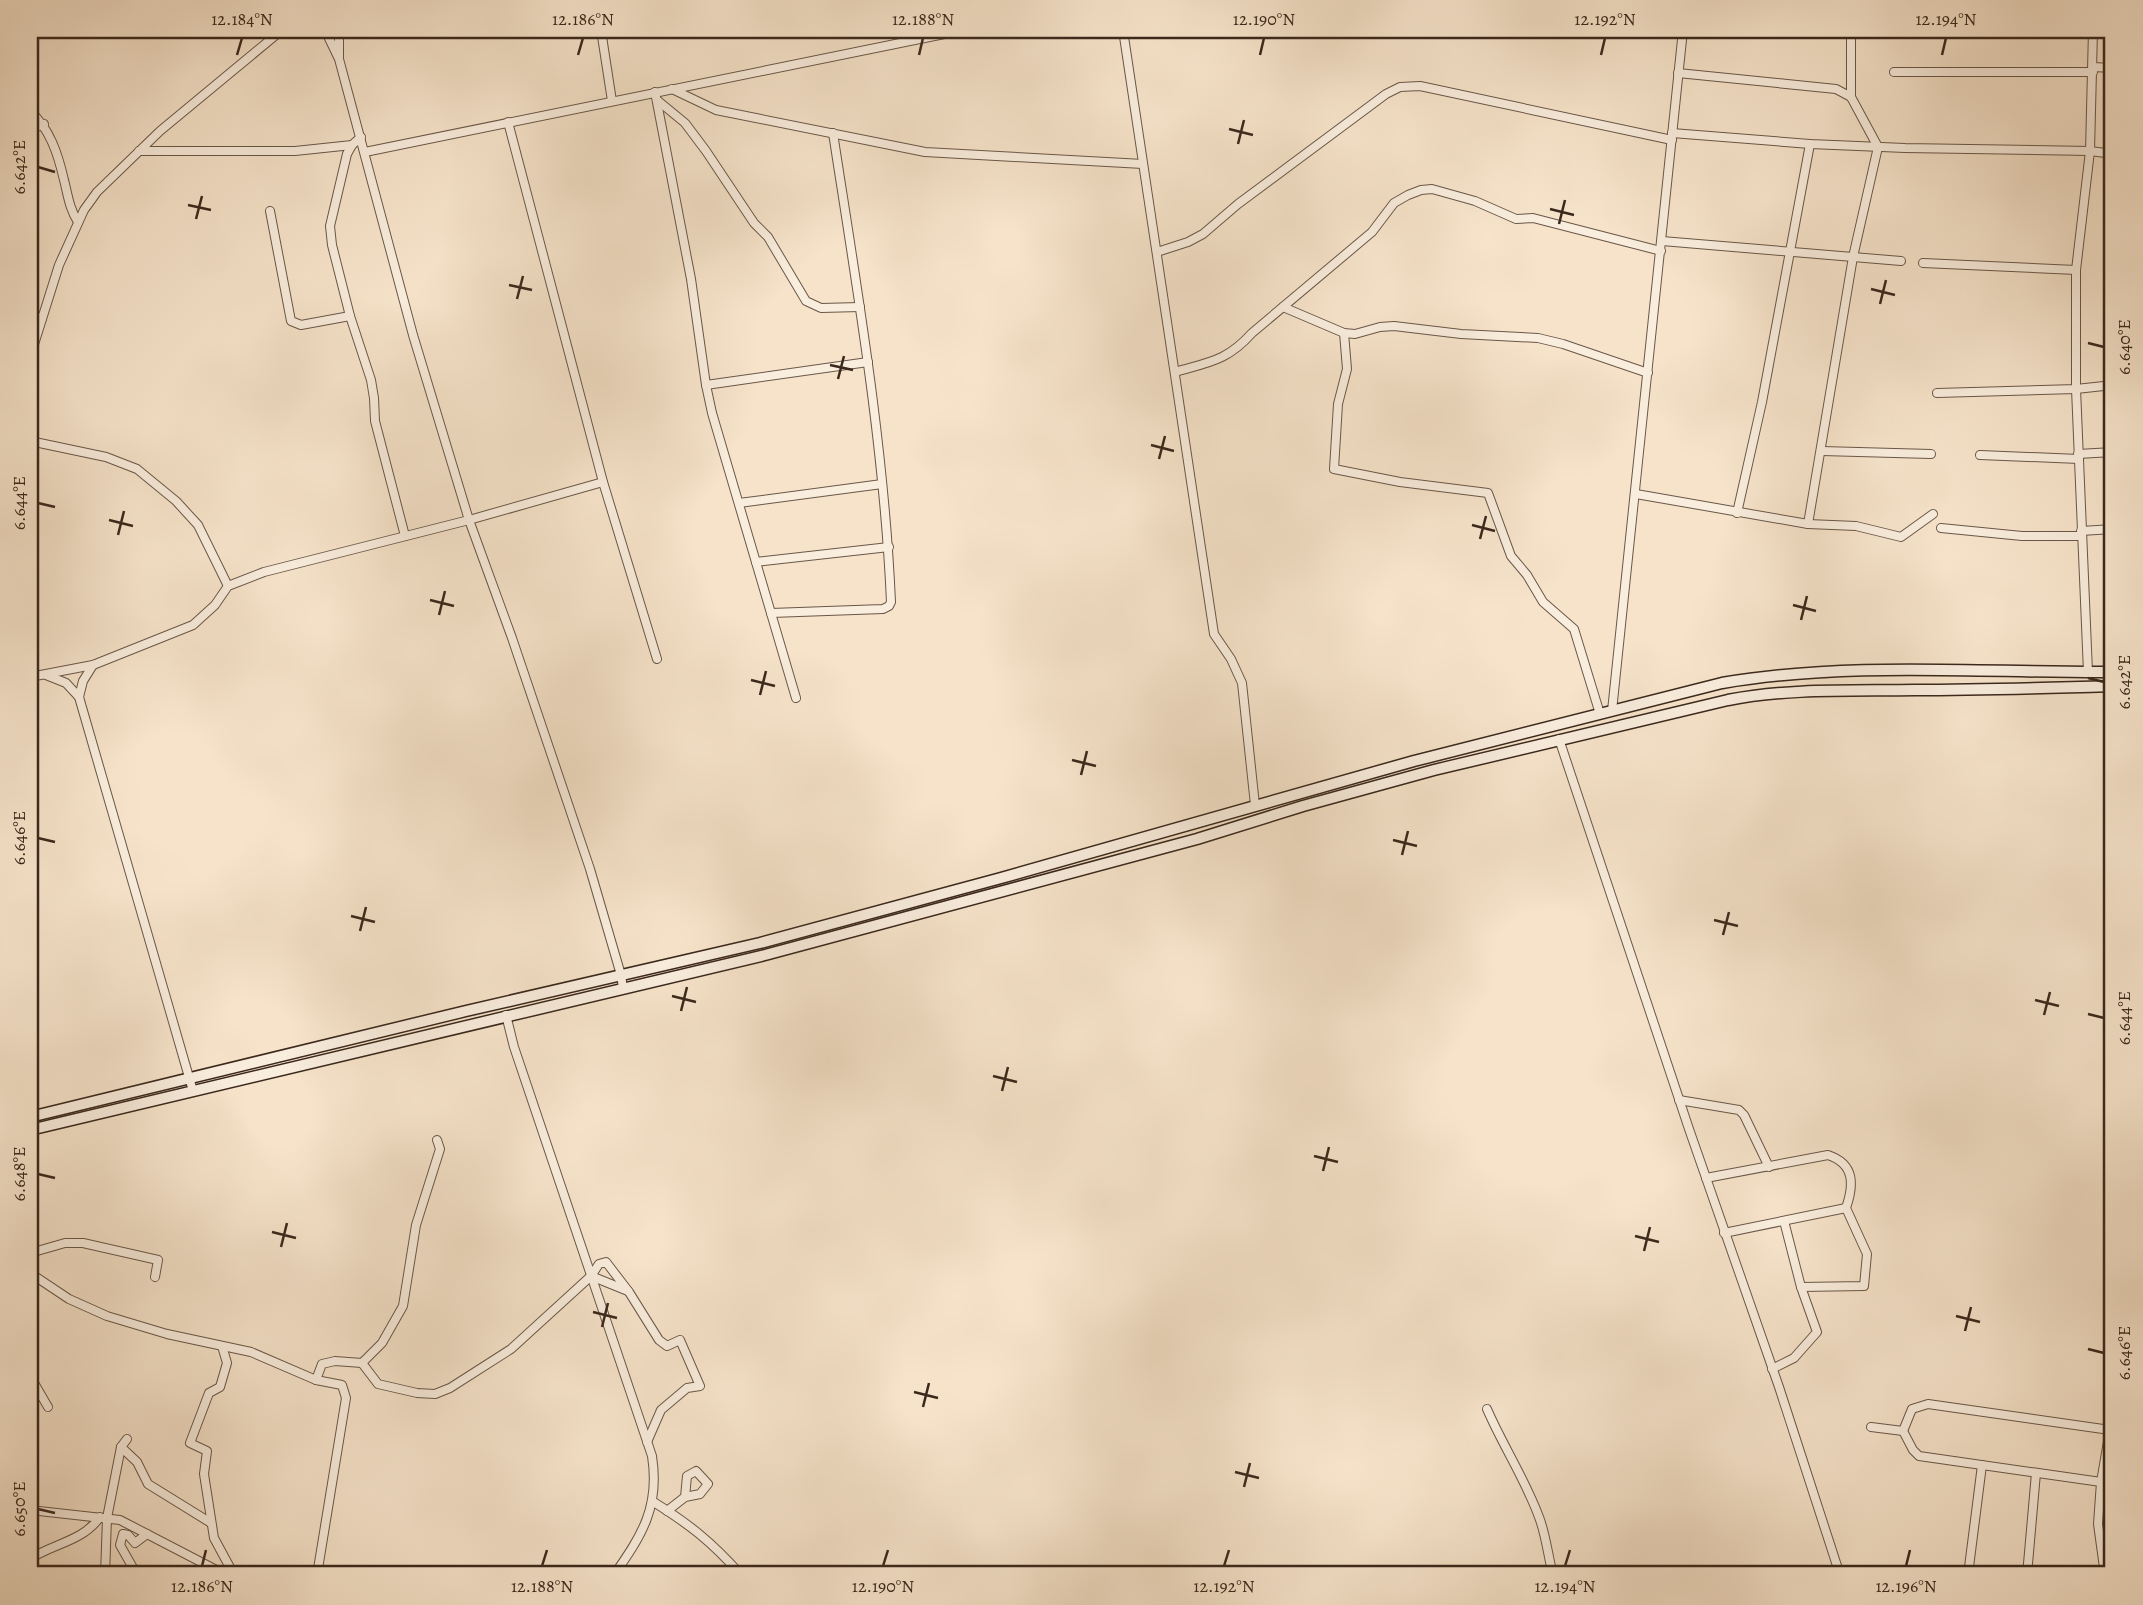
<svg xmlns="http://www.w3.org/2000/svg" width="2143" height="1605" viewBox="0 0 2143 1605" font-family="Alegreya,serif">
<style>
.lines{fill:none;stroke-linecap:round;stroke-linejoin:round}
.street-casing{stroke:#6a5748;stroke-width:10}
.secondary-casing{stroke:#3b281c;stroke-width:13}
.street{stroke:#f9eddd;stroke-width:8}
.secondary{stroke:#f9eddd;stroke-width:10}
.ticks{fill:none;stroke:#3b281c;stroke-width:2.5}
.neatline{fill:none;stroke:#3b281c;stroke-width:2.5}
.ticks-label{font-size:18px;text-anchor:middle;fill:#3b281c}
</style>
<rect width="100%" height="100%" fill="#f6e3ca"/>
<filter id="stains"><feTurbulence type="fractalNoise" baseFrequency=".00286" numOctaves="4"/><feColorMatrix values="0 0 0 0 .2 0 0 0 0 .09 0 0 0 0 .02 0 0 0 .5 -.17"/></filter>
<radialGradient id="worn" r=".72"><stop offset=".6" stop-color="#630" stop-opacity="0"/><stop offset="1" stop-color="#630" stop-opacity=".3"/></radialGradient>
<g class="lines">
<g class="street-casing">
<g id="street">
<path d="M325,30L339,59L413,335L469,520L512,638L590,869L621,975L623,988"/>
<path d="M339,30V56"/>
<path d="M601,30L612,101"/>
<path d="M1123,30L1214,634L1231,659L1242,683L1255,805"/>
<path d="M2093,67L2113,68"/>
<path d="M1894,72H2093"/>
<path d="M1678,73L1836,89L1851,97L1878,147L1853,257L1808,524"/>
<path d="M672,89L716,110L925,152L1143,164"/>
<path d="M655,92L691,279L706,385L712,413L796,698"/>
<path d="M1851,97V30"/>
<path d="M657,100L685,123L706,151L754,223L768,237L806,301L821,308L860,307"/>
<path d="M30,111C50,129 58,154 64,180C68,195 69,208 78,222"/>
<path d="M508,122L603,482L657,659"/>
<path d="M30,130L44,124"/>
<path d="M1672,133L1810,144L1905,148L2090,151L2113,154"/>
<path d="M361,137L352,145L347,154L330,226L332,245L350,316L371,380L374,398L375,421L405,536"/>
<path d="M139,151H295L352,145"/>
<path d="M365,152L964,30"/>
<path d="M270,211L291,321L301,325L350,316"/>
<path d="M1662,241L1901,261"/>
<path d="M1157,252L1188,242L1203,234L1238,204L1386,94L1400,87L1420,86L1672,140"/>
<path d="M1923,263L2076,270"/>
<path d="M1283,307L1344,333L1355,334L1380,327L1394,326L1461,334L1538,338L1563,344L1648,373"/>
<path d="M30,313L42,319"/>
<path d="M1344,333L1347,369L1338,404L1334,469L1400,482L1488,493L1511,556L1527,575L1543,602L1574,629L1600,714"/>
<path d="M30,357L59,265L84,210L97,192L160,131L282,30"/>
<path d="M1175,372C1209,362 1227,361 1252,333L1372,232L1394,203L1408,195L1421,190L1432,189L1475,201L1516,219L1533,218L1661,251"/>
<path d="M706,385L868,362"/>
<path d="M1937,393L2076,389L2113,385"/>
<path d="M30,441L106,457L137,469L176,501L198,525L228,586"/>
<path d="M1822,451L1931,454"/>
<path d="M2078,454L2113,452"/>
<path d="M1980,455L2079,459"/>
<path d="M1636,494L1808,524L1856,526L1901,537L1933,514"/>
<path d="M739,503L882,484"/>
<path d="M1737,513L1762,402L1810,144"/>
<path d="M1941,528L2022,536H2081"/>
<path d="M2081,531L2113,529"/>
<path d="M756,562L889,547"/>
<path d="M771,613L883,609L889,606L891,602C884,444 857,289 833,133"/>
<path d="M93,665L83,681L79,697L193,1091"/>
<path d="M2088,672L2076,389V270L2090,151L2093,30"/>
<path d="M46,675L66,683L79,697"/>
<path d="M30,677L93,665L193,625L215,605L228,586L264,572L469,520L603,482"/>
<path d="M1612,711L1683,30"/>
<path d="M1559,739L1689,1129L1779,1387L1840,1575"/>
<path d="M506,1015L514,1047L652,1456C660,1507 642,1535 614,1575"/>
<path d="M1679,1100L1739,1110L1744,1115L1769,1167"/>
<path d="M1706,1178L1828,1155C1855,1164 1854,1185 1846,1208L1867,1254L1864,1286L1801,1287"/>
<path d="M1724,1233L1846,1208"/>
<path d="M30,1253L65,1243H83L158,1260L155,1277"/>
<path d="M30,1273L69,1299L107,1316L167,1334L251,1352L316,1380L342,1385L346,1398L317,1575"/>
<path d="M591,1276L628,1291"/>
<path d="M222,1346L227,1363L220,1387L209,1393L190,1443L207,1451L204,1474L214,1538L234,1575"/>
<path d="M362,1363L378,1384L417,1393L435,1394L450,1388L511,1349L591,1276L599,1264L606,1262L629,1292L659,1340L667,1346L680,1340L700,1386L687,1388L661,1410L647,1442"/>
<path d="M1772,1369L1794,1358L1817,1332L1801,1287L1784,1221"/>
<path d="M30,1376L48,1407"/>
<path d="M316,1380L322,1364L335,1361L362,1363L382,1343L403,1306L416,1225L440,1149L437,1140"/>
<path d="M1487,1409C1503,1446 1525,1479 1539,1517C1546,1535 1548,1556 1553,1575"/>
<path d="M1871,1427L1903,1431"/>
<path d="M1903,1431L1913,1450L1919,1456L2101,1482L2113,1489"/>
<path d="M1903,1431L1912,1409L1928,1404L2110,1430"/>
<path d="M127,1439L121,1447L137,1462L148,1484L211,1523"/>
<path d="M652,1501C689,1524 712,1542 741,1575"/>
<path d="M30,1510L120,1520L226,1575"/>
<path d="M667,1511L685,1497L700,1494L708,1484L696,1471L687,1476L685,1497"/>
<path d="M30,1559C54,1543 82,1542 100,1517"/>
<path d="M105,1575L107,1518L121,1447"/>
<path d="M137,1575L120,1545L123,1534L128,1535L135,1543L147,1534"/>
<path d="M1968,1575L1982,1465"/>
<path d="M2027,1575L2036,1473"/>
<path d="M2105,1575L2098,1524L2101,1482L2113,1412"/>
</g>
</g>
<g class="secondary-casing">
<g id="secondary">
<path d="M30,1117L466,1011L760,943L1001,878L1414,761L1722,683C1852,661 1983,673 2113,672"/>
<path d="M30,1130L765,955L1197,839L1303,806L1434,770L1728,700C1790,688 1852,691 1915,690C1981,690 2047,688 2113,686"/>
</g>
</g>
<use href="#street" class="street"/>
<use href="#secondary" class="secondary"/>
</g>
<path class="ticks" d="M237,55L242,38M578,55L583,38M919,55L923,38M1260,55L1264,38M1601,55L1605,38M1942,55L1946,38M1229,129L1253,135M1238,144L1244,120M38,167L55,172M188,205L211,210M1550,209L1574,215M196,219L202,196M1559,224L1565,200M509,285L532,290M1871,289L1895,295M517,299L523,276M1880,304L1886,280M2088,343L2104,347M830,365L853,370M838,379L844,356M1151,445L1174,451M1159,459L1165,436M38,503L55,507M109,520L133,526M1472,525L1495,531M118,535L124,511M1480,539L1486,516M430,600L454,606M1793,605L1816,611M439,615L445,591M1801,620L1807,596M2088,678L2104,682M751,680L775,686M760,695L766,671M1072,760L1096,766M1081,775L1087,751M38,838L55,842M1393,840L1417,846M1402,855L1408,831M351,916L375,922M1714,920L1738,926M360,931L366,907M1723,935L1729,912M672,996L696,1002M2035,1000L2059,1006M681,1011L687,987M2088,1014L2104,1018M2044,1015L2050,992M993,1076L1017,1082M1002,1091L1008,1067M1314,1156L1338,1162M1323,1171L1329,1147M38,1174L55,1178M272,1232L296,1238M1635,1236L1659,1242M281,1247L287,1223M1644,1251L1650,1227M593,1312L617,1318M1956,1316L1980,1322M602,1327L608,1303M1965,1331L1971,1307M2088,1349L2104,1353M914,1392L938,1398M923,1407L929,1383M1235,1472L1259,1478M1244,1487L1250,1463M38,1509L55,1513M202,1566L206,1550M542,1566L547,1550M883,1566L888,1550M1224,1566L1229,1550M1565,1566L1570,1550M1906,1566L1910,1550"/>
<rect width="2143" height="1605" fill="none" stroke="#f6e3ca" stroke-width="77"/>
<rect x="38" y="38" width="2066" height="1528" class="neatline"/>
<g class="ticks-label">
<text x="242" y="25">12.184°N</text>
<text x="583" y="25">12.186°N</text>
<text x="923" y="25">12.188°N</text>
<text x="1264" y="25">12.190°N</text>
<text x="1605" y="25">12.192°N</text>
<text x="1946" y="25">12.194°N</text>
<text transform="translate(19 167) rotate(-90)" y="6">6.642°E</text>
<text transform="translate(2124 347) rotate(-90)" y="6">6.640°E</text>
<text transform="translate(19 503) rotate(-90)" y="6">6.644°E</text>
<text transform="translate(2124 682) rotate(-90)" y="6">6.642°E</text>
<text transform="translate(19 838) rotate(-90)" y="6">6.646°E</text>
<text transform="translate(2124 1018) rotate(-90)" y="6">6.644°E</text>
<text transform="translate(19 1174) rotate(-90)" y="6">6.648°E</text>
<text transform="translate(2124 1353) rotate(-90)" y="6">6.646°E</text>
<text transform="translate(19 1509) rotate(-90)" y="6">6.650°E</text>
<text x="202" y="1592">12.186°N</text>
<text x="542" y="1592">12.188°N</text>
<text x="883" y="1592">12.190°N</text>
<text x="1224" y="1592">12.192°N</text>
<text x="1565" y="1592">12.194°N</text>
<text x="1906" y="1592">12.196°N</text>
</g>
<rect width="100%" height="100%" filter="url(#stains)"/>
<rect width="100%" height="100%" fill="url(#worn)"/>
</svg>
